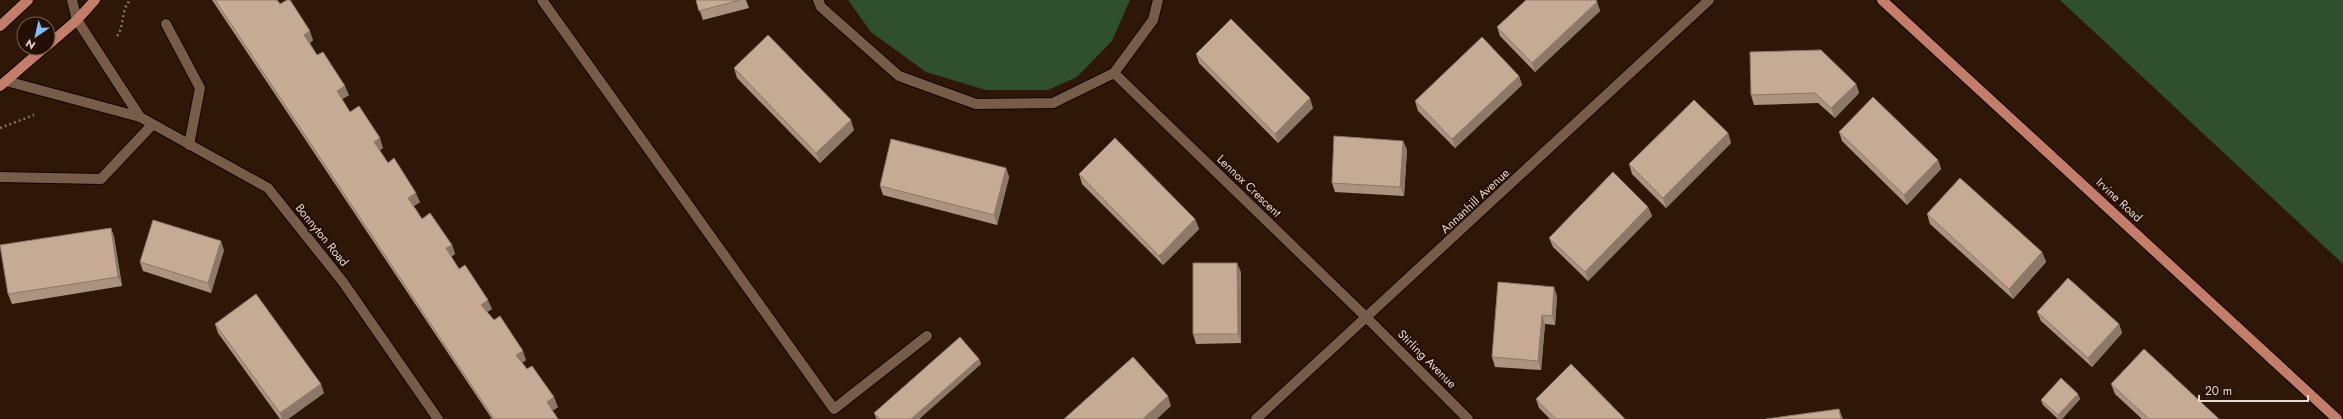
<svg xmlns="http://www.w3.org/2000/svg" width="2343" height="419" viewBox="0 0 2343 419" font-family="Jost,sans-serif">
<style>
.green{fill:#2f4f2f}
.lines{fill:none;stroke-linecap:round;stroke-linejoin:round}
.minor-casing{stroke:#150300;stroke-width:12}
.major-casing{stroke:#150300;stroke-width:12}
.path{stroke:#847163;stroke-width:2.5;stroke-dasharray:2 3;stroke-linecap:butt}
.minor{stroke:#775c49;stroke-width:10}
.major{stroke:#c37e69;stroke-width:10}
.wall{fill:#aa937f}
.shaded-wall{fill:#8b7868}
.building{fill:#c6ab94;stroke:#8b7868}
.labels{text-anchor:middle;stroke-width:4;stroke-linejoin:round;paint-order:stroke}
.street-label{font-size:12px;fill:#e8d9ce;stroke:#230e01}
</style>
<rect width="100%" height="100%" fill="#2e1706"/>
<g class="green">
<path d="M848,0H1130L1112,41L1077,77L1048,90H986L926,72L871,32Z"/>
<path d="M2060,0H2343V264Z"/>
</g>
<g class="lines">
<g class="minor-casing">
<g id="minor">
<path d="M72,0L77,20L140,117"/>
<path d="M542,0L834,409L927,336"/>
<path d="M818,0L821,7L899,76L976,104L1053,103L1114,73L1367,318L1468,419"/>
<path d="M166,24L200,88L189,145"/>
<path d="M1114,73L1153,20L1158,0"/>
<path d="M6,81L140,117L268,188L343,282L438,419"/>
<path d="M0,177L101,179L152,125"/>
<path d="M1256,419L1709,0"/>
</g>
</g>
<g class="major-casing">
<g id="major">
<path d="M1882,0L2337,419"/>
<path d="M0,26L28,0"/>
<path d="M48,45L77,20L95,0"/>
<path d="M0,86L44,48"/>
</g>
</g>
<g class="path">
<path d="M117,36C125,25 120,12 130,0"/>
<path d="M0,128L34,115"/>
</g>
<use href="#minor" class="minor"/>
<use href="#major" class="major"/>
</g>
<g class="wall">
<path d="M212,0H277L280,4L313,40L310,43L317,55L349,95L342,99L350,112L383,148L380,150L388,163L420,202L414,206L422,219L452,245L455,254L451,257L459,269L492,309L487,312L526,360L522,363L558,407L552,411L558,419H492Z"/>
<path d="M696,0H746L749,8L703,20Z"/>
<path d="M1597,2L1600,11L1535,72L1500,36L1497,27Z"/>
<path d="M1196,54L1313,108L1278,143L1199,63Z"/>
<path d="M734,68L854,130L820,163L737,78Z"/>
<path d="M1519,76L1522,85L1455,148L1418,111L1415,101Z"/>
<path d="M1856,84L1859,93L1835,118L1818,103L1754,105L1751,95Z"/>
<path d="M1839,132L1938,160L1941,169L1907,205L1842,141Z"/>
<path d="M1728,133L1731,143L1666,208L1632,174L1629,164Z"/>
<path d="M1403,141L1407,150L1404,196L1335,192L1332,183Z"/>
<path d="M1006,168L1009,177L997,225L883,195L880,186Z"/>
<path d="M1079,174L1195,219L1199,229L1163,265L1082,184Z"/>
<path d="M1648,207L1652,216L1588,281L1553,247L1549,238Z"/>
<path d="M1927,214L2042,252L2046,262L2013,299L1930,224Z"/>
<path d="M111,228L114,237L122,286L12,304L8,294Z"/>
<path d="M224,250L211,293L143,271L140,262Z"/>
<path d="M1241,272V343L1196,344L1193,334Z"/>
<path d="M1557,296L1555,325L1545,324L1541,370L1495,367L1492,357Z"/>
<path d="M2037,312L2119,324L2122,333L2092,367L2041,321Z"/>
<path d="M215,324L324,393L288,419H280L218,333Z"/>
<path d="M979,359L981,364L919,419H877L876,418L874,413Z"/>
<path d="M2111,384L2219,419H2142L2115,394Z"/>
<path d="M2078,394L2080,399L2062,419H2058L2043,405L2041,400Z"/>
<path d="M1536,399L1625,419H1550L1539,408Z"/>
</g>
<g class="shaded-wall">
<path d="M1597,2L1600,11L1535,72L1532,63Z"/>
<path d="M310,31L313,40L308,44L304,35Z"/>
<path d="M1519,76L1522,85L1455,148L1452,139Z"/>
<path d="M1856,84L1859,93L1835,118L1831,108Z"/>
<path d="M345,86L349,95L341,100L337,91Z"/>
<path d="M1310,98L1313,108L1278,143L1275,134Z"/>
<path d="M851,120L854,130L820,163L816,153Z"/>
<path d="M1728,133L1731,143L1666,208L1663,198Z"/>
<path d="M380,138L383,148L378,151L374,142Z"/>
<path d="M1403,141L1407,150L1404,196L1400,187Z"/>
<path d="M1938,160L1941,169L1907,205L1904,195Z"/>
<path d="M1006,168L1009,177L997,225L994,215Z"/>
<path d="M416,193L420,202L412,207L408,198Z"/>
<path d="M1648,207L1652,216L1588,281L1585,272Z"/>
<path d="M1195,219L1199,229L1163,265L1159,256Z"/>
<path d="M111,228L114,237L122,286L118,277Z"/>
<path d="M221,241L224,250L211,293L208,283Z"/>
<path d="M452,245L455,254L449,258L446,248Z"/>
<path d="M2042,252L2046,262L2013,299L2009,289Z"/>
<path d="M1237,263L1241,272V343L1238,334Z"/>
<path d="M1554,287L1557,296L1555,325L1552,316Z"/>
<path d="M488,300L492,309L484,314L481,305Z"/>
<path d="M1542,315L1545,324L1541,370L1538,361Z"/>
<path d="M2119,324L2122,333L2092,367L2088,358Z"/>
<path d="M523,351L526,360L520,364L516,355Z"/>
<path d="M979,359L981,364L919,419H911Z"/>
<path d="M321,384L324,393L288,419H282L280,413Z"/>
<path d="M2078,394L2080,399L2062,419H2059L2058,415Z"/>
<path d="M1168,396L1171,406L1157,419H1143Z"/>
<path d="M554,397L558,407L550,412L547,402Z"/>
<path d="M1839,409L1843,419H1841Z"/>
</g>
<g class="building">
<path d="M215,0H277L280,4L287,0H290L310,31L304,35L317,55L323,52L345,86L337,91L350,112L359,106L380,138L374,142L388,163L394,158L416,193L408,198L422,219L430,213L452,245L446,248L459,269L465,265L488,300L481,305L494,320L500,316L523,351L516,355L527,369L532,366L554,397L547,402L558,419H494Z"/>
<path d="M696,0H740L699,11Z"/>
<path d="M1526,0H1596L1597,2L1532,63L1497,27Z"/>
<path d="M1231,19L1310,98L1275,134L1196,54Z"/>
<path d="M768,35L851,120L816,153L734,68Z"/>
<path d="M1482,37L1519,76L1452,139L1415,101Z"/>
<path d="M1821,50L1856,84L1831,108L1815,93L1751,95L1750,52Z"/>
<path d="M1873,97L1938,160L1904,195L1839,132Z"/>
<path d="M1694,100L1728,133L1663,198L1629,164Z"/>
<path d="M1334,136L1403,141L1400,187L1332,183Z"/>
<path d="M1115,138L1195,219L1159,256L1079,174Z"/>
<path d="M891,139L1006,168L994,215L880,186Z"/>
<path d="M1613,172L1648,207L1585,272L1549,238Z"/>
<path d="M1960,178L2042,252L2009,289L1927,214Z"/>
<path d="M153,220L221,241L208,283L140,262Z"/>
<path d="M111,228L118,277L8,294L0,245Z"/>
<path d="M1193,263H1237L1238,334H1193Z"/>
<path d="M2068,278L2119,324L2088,358L2037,312Z"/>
<path d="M1498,282L1554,287L1552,316L1542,315L1538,361L1492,357Z"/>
<path d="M256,294L321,384L280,413L215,324Z"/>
<path d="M960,337L979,359L911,419H880L874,413Z"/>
<path d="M2144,349L2219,419H2149L2111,384Z"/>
<path d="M1133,357L1168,396L1143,419H1064Z"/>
<path d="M1571,364L1625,419H1556L1536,399Z"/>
<path d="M2061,378L2078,394L2058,415L2041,400Z"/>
<path d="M1839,409L1841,419H1766Z"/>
</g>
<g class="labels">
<g class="street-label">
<text transform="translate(1249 186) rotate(44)" y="4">Lennox Crescent</text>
<text transform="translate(2119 200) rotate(43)" y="4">Irvine Road</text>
<text transform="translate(1475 201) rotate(-43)" y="4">Annanhill Avenue</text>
<text transform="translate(322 235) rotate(51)" y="4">Bonnyton Road</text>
<text transform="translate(1427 359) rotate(45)" y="4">Stirling Avenue</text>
</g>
</g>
<g transform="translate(36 36) rotate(214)"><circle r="19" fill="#230e01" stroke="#725f53"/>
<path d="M0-3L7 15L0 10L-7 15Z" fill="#82bcfa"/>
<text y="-6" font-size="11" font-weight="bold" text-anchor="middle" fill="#e8d9ce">N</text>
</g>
<path d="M2199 395v6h109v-6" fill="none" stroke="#e8d9ce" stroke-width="2"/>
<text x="2205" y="395" font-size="12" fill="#e8d9ce" stroke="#230e01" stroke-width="3" paint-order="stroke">20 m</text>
</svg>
